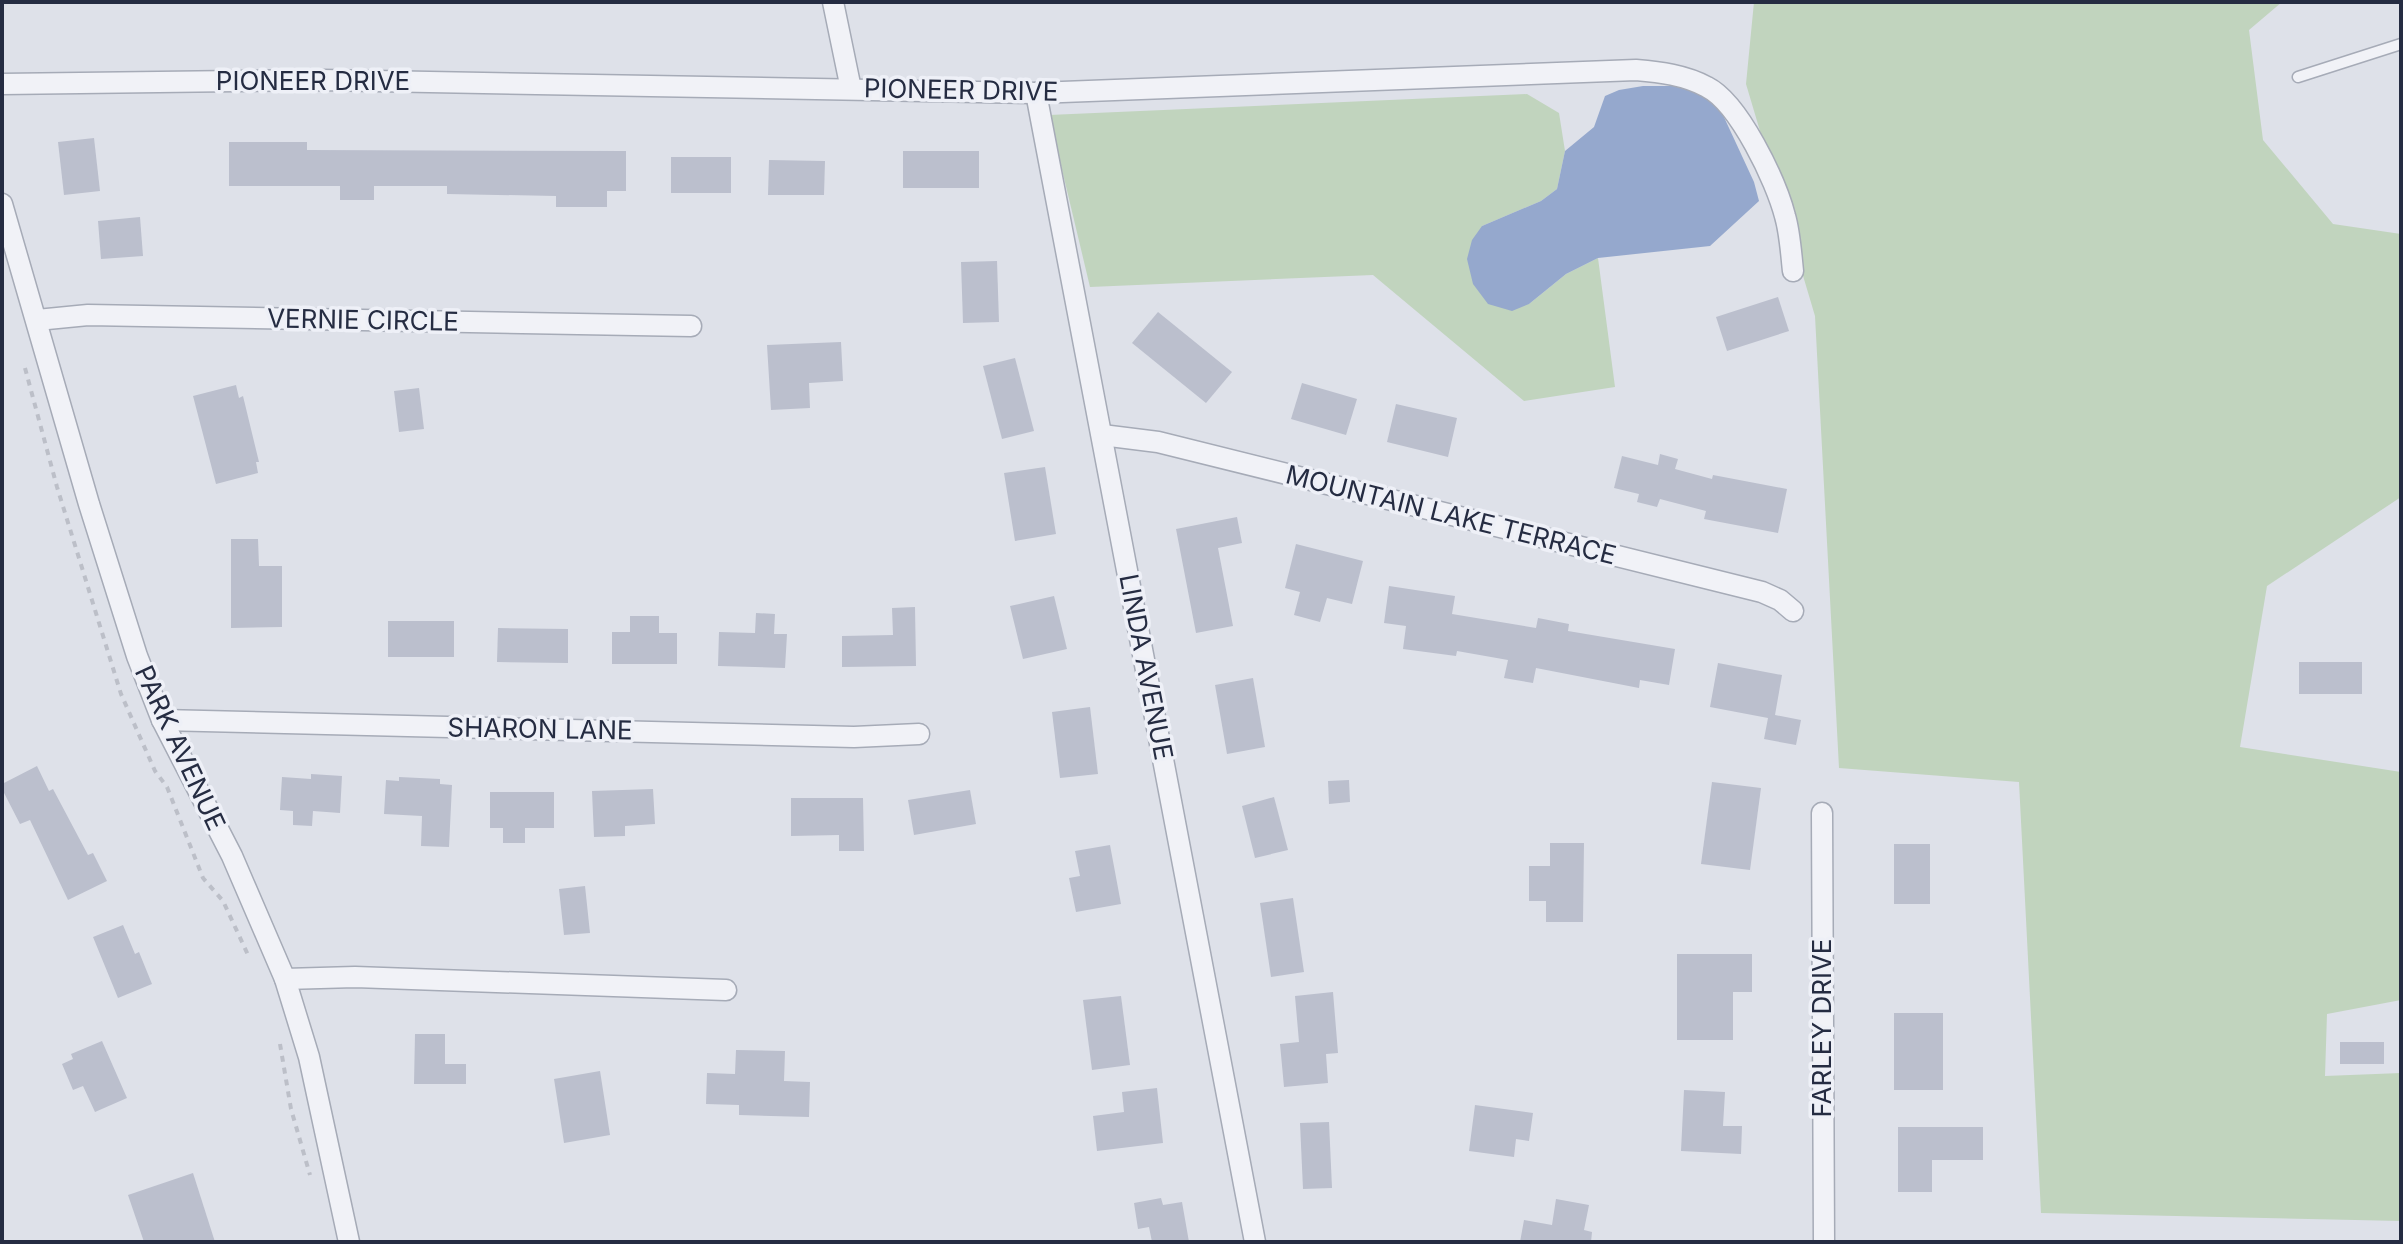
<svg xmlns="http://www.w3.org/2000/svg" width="2403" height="1244" viewBox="0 0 2403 1244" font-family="Inter,sans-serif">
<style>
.green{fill:#c1d4be}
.water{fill:#95a8cd}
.building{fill:#bbbfcd}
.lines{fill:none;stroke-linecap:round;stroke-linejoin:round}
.service-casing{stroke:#a6abb7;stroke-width:13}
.minor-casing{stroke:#a6abb7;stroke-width:23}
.path{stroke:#bcbfc8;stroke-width:4;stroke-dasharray:6 6;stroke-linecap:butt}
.service{stroke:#f1f2f7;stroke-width:10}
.minor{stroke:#f1f2f7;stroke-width:20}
.labels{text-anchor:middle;stroke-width:7;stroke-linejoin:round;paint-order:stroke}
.street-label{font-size:26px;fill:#252c42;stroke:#eef0f7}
</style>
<rect width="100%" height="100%" fill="#dee1e9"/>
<g class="green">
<path d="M1754,2H2282L2249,30L2263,140L2333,224L2401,234V497L2267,586L2240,747L2401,772V1000L2327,1014L2325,1076L2401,1073V1221L2041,1213L2019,782L1839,768L1815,316L1746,84Z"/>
<path d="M1527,94L1559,113L1565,151L1557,189L1541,201L1482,226L1529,304L1566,274L1598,258L1615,387L1524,401L1373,275L1090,287L1049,115Z"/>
</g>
<path class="water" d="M1643,86H1690L1717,102L1754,182L1759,201L1710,246L1598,258L1566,274L1529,304L1512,311L1488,304L1473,284L1467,259L1472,240L1482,226L1541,201L1557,189L1565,151L1594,127L1605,96L1619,90Z"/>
<g class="building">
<path d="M94,138L100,191L64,195L58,142Z"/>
<path d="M229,142H307V150L626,151V191H607V207H556V196L447,194V186H374V200H340V186H229Z"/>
<rect x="903" y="151" width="76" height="37"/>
<rect x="671" y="157" width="60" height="36"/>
<path d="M769,160L825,161L824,195H768Z"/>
<path d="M140,217L143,256L101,259L98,221Z"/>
<path d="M997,261L999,322L963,323L961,262Z"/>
<path d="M1778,297L1789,331L1727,351L1716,317Z"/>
<path d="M1158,312L1232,372L1206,403L1132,343Z"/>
<path d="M841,342L843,381L809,383L810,408L771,410L767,345Z"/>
<path d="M1015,358L1034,431L1002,439L983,366Z"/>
<path d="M1302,383L1357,399L1346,435L1291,419Z"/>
<path d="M236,385L239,398L243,396L259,462H256L258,473L216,484L193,396Z"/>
<path d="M419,388L424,429L399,432L394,391Z"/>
<path d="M1396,404L1457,418L1448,457L1387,442Z"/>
<path d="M1660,454L1678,459L1675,469L1712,479L1713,475L1787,489L1778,533L1704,519L1706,511L1660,499L1657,507L1637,502L1639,494L1614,488L1622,456L1658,465Z"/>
<path d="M1045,467L1056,534L1015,541L1004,473Z"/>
<path d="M1237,517L1242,543L1218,548L1233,626L1196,633L1176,529Z"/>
<path d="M231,539H258L259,566H282V627L231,628Z"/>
<path d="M1296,544L1363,561L1352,604L1327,598L1320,622L1294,615L1300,592L1285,588Z"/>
<path d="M1389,586L1455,596L1452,614L1536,628L1538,618L1569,624L1568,631L1675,649L1669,685L1640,680L1639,688L1536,668L1533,683L1504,678L1508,660L1457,651L1456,656L1403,649L1406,626L1384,623Z"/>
<path d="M1054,596L1067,649L1023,659L1010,606Z"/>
<path d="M915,607L916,666L842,667V636L893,635L892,608Z"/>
<path d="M756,613L775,614L774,634H787L785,668L718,666L719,632L755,633Z"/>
<path d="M630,616H659V633H677V664H612V632H630Z"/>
<rect x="388" y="621" width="66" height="36"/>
<path d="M498,628L568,629V663L497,662Z"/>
<rect x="2299" y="662" width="63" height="32"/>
<path d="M1718,663L1782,675L1775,715L1801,720L1796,745L1764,739L1768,718L1710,707Z"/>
<path d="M1253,678L1265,747L1227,754L1215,685Z"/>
<path d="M1090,707L1098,774L1060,778L1052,712Z"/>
<path d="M37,766L49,791L53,789L88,855L93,853L107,881L68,900L30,820L20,824L2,789V784Z"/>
<path d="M311,774L342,776L340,813L313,811L312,826L293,825V811L280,810L282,777L311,779Z"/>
<path d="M399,777L440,779V784L452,785L449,847L421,846L422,816L384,814L386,780L399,781Z"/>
<path d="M1349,780L1350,802L1329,804L1328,781Z"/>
<path d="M1712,782L1761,788L1750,870L1701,864Z"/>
<path d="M653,789L655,824L625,826V836L594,837L592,791Z"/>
<path d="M970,790L976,824L914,835L908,800Z"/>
<path d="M490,792H554V828H525V843H503V828H490Z"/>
<path d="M1274,797L1288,850L1255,858L1242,806Z"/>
<path d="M791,798H863L864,851H839V835L791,836Z"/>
<path d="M1550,843H1584L1583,922H1546V901H1529V866H1550Z"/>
<rect x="1894" y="844" width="36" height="60"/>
<path d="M1110,845L1121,904L1076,912L1069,878L1080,876L1075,851Z"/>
<path d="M585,886L590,933L564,935L559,889Z"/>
<path d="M1293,898L1304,972L1271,977L1260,903Z"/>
<path d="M123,925L135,954L139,952L152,984L118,998L93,937Z"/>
<path d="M1677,954H1752V992H1733V1040H1677Z"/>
<path d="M1333,992L1338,1053L1326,1054L1328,1083L1284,1087L1280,1044L1299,1042L1295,996Z"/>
<path d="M1121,996L1130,1065L1092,1070L1083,1000Z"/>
<rect x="1894" y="1013" width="49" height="77"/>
<path d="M415,1034H445V1064H466V1084H414Z"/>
<path d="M102,1041L127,1098L95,1112L83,1086L73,1090L62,1064L73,1059L71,1054Z"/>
<rect x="2340" y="1042" width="44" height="22"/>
<path d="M736,1050L785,1051L784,1081L810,1082L809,1117L739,1115V1105L706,1104L707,1073L735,1074Z"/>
<path d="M600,1071L610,1135L564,1143L554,1079Z"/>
<path d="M1157,1088L1163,1143L1097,1151L1093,1116L1124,1112L1122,1092Z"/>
<path d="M1684,1090L1725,1092L1723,1126H1742L1741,1154L1681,1151Z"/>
<path d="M1475,1105L1533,1113L1529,1141L1516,1139L1514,1157L1469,1151Z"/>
<path d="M1329,1122L1332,1188L1303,1189L1300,1123Z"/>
<path d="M1898,1127H1983V1160H1932V1192H1898Z"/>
<path d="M193,1173L215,1242H144L128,1195Z"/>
<path d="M1161,1198L1163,1205L1182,1202L1189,1242H1152L1149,1227L1138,1229L1134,1203Z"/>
<path d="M1556,1199L1589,1205L1584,1230L1592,1232L1591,1242H1520L1524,1220L1552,1225Z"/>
</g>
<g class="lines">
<g class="service-casing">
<path id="service" d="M2298,77L2401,44"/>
</g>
<g class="minor-casing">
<g id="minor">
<path d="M833,2L851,89"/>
<path d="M2,84L322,80L1036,93L1636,70C1660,72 1685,75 1707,87C1739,103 1776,181 1785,216C1790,233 1791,253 1793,271"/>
<path d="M1036,93L1255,1242"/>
<path d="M2,204L89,504L137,656L162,720L232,856L285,979L309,1057L349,1242"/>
<path d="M37,320L88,315L691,326"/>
<path d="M1102,435L1158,442L1762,592L1780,600L1793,611"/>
<path d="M162,720L854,737L919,734"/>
<path d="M1822,813L1824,1242"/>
<path d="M285,979L355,977L726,990"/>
</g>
</g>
<g class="path">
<path d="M25,368L57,487L121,694L155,771L167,787L203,878L223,901L249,957"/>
<path d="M280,1044L291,1109L310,1175"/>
</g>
<use href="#service" class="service"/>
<use href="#minor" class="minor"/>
</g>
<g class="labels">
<g class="street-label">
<text x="313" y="90">PIONEER DRIVE</text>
<text transform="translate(961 90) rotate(1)" y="9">PIONEER DRIVE</text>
<text transform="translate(363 320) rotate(1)" y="9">VERNIE CIRCLE</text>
<text transform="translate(1451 515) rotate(14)" y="9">MOUNTAIN LAKE TERRACE</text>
<text transform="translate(1146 667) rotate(79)" y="9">LINDA AVENUE</text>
<text transform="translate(540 729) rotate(1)" y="9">SHARON LANE</text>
<text transform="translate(180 748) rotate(65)" y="9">PARK AVENUE</text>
<text transform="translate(1822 1028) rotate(-90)" y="9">FARLEY DRIVE</text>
</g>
</g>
<rect width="2403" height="1244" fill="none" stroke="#252c42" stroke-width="8"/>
</svg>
